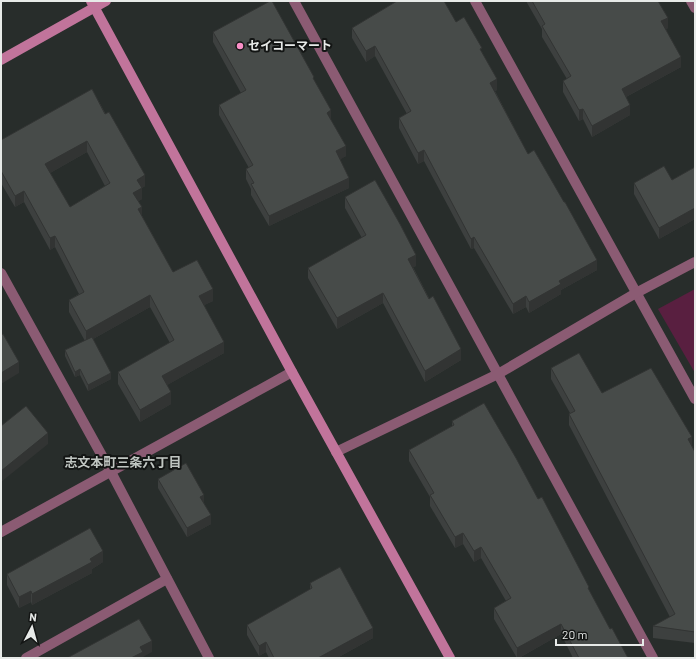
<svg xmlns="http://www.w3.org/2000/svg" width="696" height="659" viewBox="0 0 696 659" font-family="Barlow,'Noto Sans JP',sans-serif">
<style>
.green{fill:#591f40}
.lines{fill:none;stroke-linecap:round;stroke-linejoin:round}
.lane{stroke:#8b5b73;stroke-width:10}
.street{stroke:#8b5b73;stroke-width:10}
.secondary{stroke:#c1749b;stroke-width:10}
.wall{fill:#3d403f;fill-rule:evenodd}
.shaded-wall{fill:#323433}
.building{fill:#474b49;stroke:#323433;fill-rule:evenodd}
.poi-dot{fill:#fa8fc7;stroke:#131514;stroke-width:1.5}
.labels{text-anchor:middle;stroke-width:4;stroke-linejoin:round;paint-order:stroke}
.poi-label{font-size:12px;font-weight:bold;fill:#e7eae8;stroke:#131514;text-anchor:start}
.neighbourhood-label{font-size:13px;font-weight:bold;fill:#c0c6c2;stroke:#131514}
</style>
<rect width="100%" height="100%" fill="#282d2b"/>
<path class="green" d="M695,289V373L658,309Z"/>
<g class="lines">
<path class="lane" d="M26,658L167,579"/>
<g class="street">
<path d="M294,1L653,658"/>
<path d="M475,1L695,399"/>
<path d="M691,1L695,8"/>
<path d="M1,273L111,472L209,658"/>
<path d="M336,452L498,374L636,293L695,262"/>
<path d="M1,532L292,372"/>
</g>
<g class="secondary">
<path d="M91,1L292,372L450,658"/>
<path d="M1,60L106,1"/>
</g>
</g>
<g class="wall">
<path d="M395,1H444L456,22L482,52L497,90L495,91L528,154L597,270L561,290V294L529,313L526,307L513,314L474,248L471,249L424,161L418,164L399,128V118L407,114L375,56L366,62L352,38V28L395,2Z"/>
<path d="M526,1H658L668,28L666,29L681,67L626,97L630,115L592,137L583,119L579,121L563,92V81L567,79L542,37V29Z"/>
<path d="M213,32L314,80L331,120L346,156L340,159L349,188L269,226L251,195V189L246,179V169L249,168L219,115V105L241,93L213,42Z"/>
<path d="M92,89L145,186L142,188V199L138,201L142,216L173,272L213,301L204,305L224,353L167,385L171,404L140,422L118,384V372L170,343L150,307L93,339L111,379L88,391L80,375L75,377L65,356V350L85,341L69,312V300L79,294L55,247L50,250L24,202L15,207L1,183V140ZM87,152L105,186L70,207L50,173Z"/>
<path d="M695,167V219L659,239L634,194V183L672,180Z"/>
<path d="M345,197L416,266L413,267L461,360L425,382L383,303L337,329L308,278V268L362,238L345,208Z"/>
<path d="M551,368L602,393L692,446L695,452V643L653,638V626L670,617L569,425V414L570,413L551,379Z"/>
<path d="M452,421L538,499L610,629L628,658H573L561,634L519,658H517L494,619V608L506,601L481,558L474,562L463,544L455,548L430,506V497L409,461V450L452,426Z"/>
<path d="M158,479L204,503L211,524L187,537L158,488Z"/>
<path d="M103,562L92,569V573L32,605L31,602L19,608L7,585V574Z"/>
<path d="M310,583L373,638L337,658H269L266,652L259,656L247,635V625L310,590Z"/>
</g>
<g class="shaded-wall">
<path d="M668,18V28L661,32V21Z"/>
<path d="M375,46V56L366,62V51Z"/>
<path d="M681,57V67L622,99V89Z"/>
<path d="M497,79V90L490,93V83Z"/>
<path d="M630,105V115L592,137V126Z"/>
<path d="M583,109V119L579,121V110Z"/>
<path d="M331,110V120L327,113Z"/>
<path d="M87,141V152L45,176V164Z"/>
<path d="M346,146V156L336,162V151Z"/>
<path d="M424,150V161L418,164V153Z"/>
<path d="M145,175V186L142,188V199L133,205V193L137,180Z"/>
<path d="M349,178V188L269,226V216Z"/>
<path d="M24,191V202L15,207V196Z"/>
<path d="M142,207V218L138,209Z"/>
<path d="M695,208V219L659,239V228Z"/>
<path d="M55,236V247L50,250V238Z"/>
<path d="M474,237V248L471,249V239Z"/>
<path d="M416,255V266L408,270V259Z"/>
<path d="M597,260V270L561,290V294L529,313V302L559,281Z"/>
<path d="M213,289V301L199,308V296Z"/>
<path d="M383,293V303L337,329V318Z"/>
<path d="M150,295V307L86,343V331Z"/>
<path d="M526,296V307L513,314V304Z"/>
<path d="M224,342V353L162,388V376Z"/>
<path d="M461,349V360L425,382V371Z"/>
<path d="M19,362V373L1,384V373Z"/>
<path d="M80,369V375L75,377V372Z"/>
<path d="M111,373V379L88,391V385Z"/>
<path d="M171,392V404L140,422V410Z"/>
<path d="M48,433V444L1,482V471Z"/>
<path d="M692,437V448L688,439Z"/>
<path d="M204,495V504L200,497Z"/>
<path d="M211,515V524L187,537V528Z"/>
<path d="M463,533V544L455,548V537Z"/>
<path d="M481,547V558L474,562V551Z"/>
<path d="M103,551V562L92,569V573L32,605V594Z"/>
<path d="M31,591V602L19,608V597Z"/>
<path d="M561,624V634L519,658H517V648Z"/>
<path d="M373,628V638L337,658H318Z"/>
<path d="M152,641V652L143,657V658H131L140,647Z"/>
<path d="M266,642V652L259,656V646Z"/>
</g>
<g class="building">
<path d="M270,1H272L314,77L313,78L331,110L327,113L346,146L336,151L349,178L269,216L251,184L254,183L246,169L253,165L219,105L246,90L213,32Z"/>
<path d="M397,1H444L456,22L464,17L482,48L480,49L497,79L490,83L528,154L534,150L564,202H565L597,260L559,281L561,284L529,302L526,296L513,304L474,237L471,239L424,150L418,153L399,118L411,111L375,46L366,51L352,28Z"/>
<path d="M532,1H658L668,18L661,21L681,57L622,89L630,105L592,126L583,109L579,110L563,81L571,76L542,26L545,24Z"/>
<path d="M92,89L105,114L109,112L145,175L137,180L142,188L133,193L142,207L138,209L173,272L197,260L213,289L199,296L224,342L162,376L171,392L140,410L118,372L174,340L150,295L86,331L69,300L84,292L55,236L50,238L24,191L15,196L1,171V140ZM87,141L110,183L70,207L45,164Z"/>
<path d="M664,166L672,180L695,167V208L659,228L634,183Z"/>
<path d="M375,180L400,224L416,255L408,259L429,299L433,296L461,349L425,371L383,293L337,318L308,268L366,235L345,197Z"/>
<path d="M3,334L19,362L1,373V335Z"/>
<path d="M92,337L111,373L88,385L80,369L75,372L65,350Z"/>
<path d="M579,353L602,393L651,368L692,437L688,439L695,452V632L653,626L675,614L569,414L575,411L551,368Z"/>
<path d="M484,403L516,458L538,499L542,497L589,587L588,588L610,629L612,628L628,658H579L561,624L517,648L494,608L511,598L481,547L474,551L463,533L455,537L430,495L434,493L409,450L454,425L452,421Z"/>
<path d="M26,406L48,433L1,471V426Z"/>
<path d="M186,463L204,495L200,497L211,515L187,528L158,479Z"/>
<path d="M90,528L103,551L90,559L92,562L32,594L31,591L19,597L7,574Z"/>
<path d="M340,567L373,628L318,658H274L266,642L259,646L247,625L312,588L310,583Z"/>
<path d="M139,619L152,641L140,647L143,652L131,658H67Z"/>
</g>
<circle class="poi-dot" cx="240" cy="46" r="4"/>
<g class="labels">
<g class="poi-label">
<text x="248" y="50">セイコーマート</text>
</g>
<g class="neighbourhood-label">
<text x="123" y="467">志文本町三条六丁目</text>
</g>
</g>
<rect width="696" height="659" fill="none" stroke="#e7eae8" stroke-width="4"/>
<g transform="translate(32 627) rotate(6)" stroke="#131514" stroke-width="3" paint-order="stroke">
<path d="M0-3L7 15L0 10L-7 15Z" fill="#e7eae8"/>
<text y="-6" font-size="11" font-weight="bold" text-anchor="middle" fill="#e7eae8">N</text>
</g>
<path d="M556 639v6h87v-6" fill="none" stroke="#e7eae8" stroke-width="2"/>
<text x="562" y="639" font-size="12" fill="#e7eae8" stroke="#131514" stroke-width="3" paint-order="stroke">20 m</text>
</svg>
